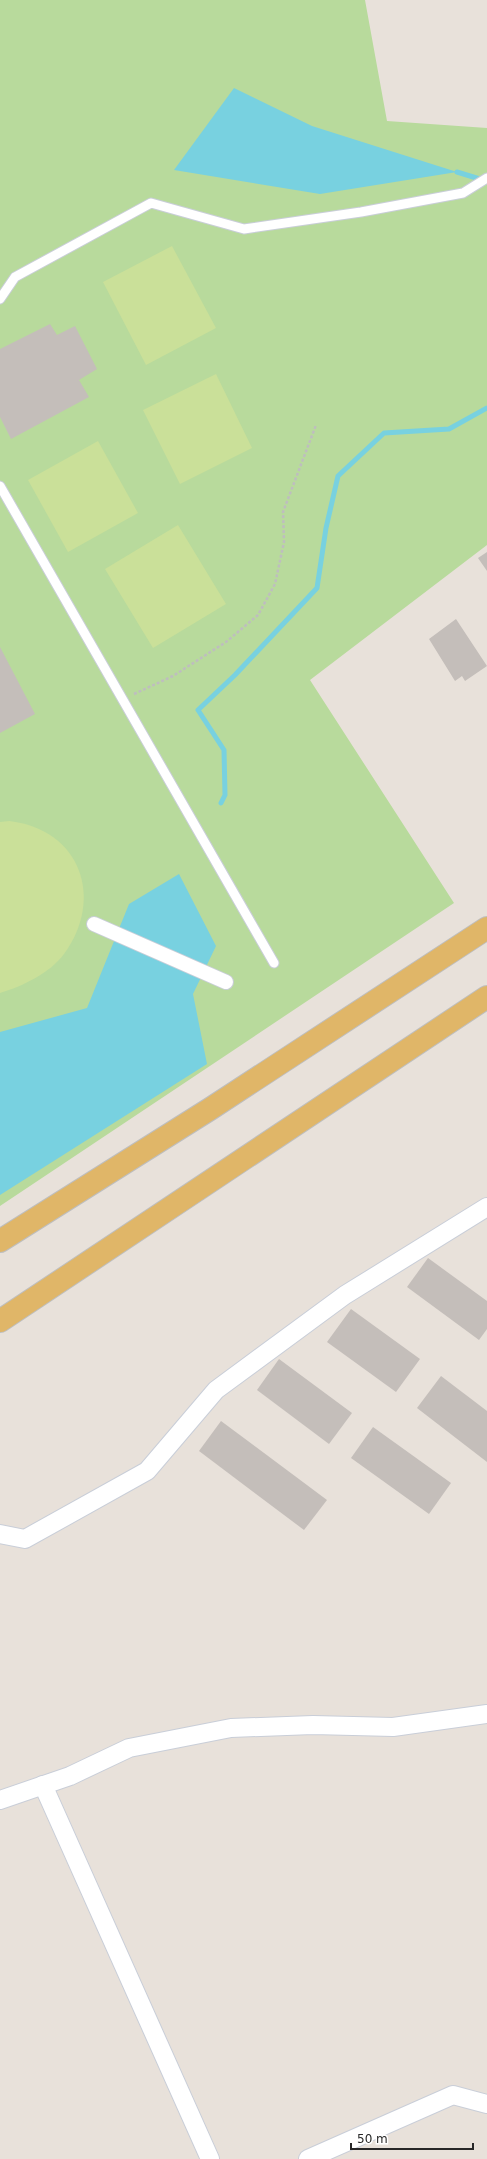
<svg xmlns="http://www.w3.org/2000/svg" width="487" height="2159" viewBox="0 0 487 2159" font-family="'DejaVu Sans',sans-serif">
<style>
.green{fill:#b8da9c}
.pitch{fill:#cae099}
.water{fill:#78d1e0}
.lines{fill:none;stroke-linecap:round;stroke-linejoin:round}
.stream{stroke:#78d1e0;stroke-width:5}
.building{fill:#c4beba}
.service-casing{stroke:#c9ced8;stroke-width:11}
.pedestrian-casing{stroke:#c9ced8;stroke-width:16}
.minor-casing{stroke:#c9ced8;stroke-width:20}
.primary-casing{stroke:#bebebe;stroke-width:24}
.path{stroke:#bebebe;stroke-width:2.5;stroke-dasharray:3 2;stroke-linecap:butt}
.service{stroke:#fff;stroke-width:9}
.pedestrian{stroke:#fff;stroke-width:14}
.minor{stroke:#fff;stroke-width:18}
.primary{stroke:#e0b668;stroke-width:22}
</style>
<rect width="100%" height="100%" fill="#e8e1da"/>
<path class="green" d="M0,0H365L387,121L487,128V545L310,680L454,903L0,1206Z"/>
<g class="pitch">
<path d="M172,246L216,328L146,365L103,282Z"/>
<path d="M216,374L252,448L180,484L143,410Z"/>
<path d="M98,441L138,513L68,552L28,480Z"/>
<path d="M178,525L226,604L153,648L105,569Z"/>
<path d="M9,821C80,829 105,898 64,954C50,973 23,986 0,993V822Z"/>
</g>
<g class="water">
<path d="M234,88L312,126L457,172L320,194L174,170Z"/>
<path d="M179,874L216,946L193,994L207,1064L0,1195V1032L87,1008L129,904Z"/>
</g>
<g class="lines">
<g class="stream">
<path d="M457,172L483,180"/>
<path d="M221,803L225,795L224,750L198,710L235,675L317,588L326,528L338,476L384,433L449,429L487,408"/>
</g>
</g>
<g class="building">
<path d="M50,324L57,335L75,326L97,369L79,380L89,397L11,439L0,417V349Z"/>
<path d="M487,552V571L478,558Z"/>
<path d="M456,619L487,666L465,681L462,676L455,681L429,639Z"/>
<path d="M0,647L35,714L0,733Z"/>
<path d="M428,1258L487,1301V1329L479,1340L407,1287Z"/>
<path d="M351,1309L420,1359L396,1392L327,1342Z"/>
<path d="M279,1359L352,1413L329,1444L257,1390Z"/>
<path d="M441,1376L487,1411V1462L417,1408Z"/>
<path d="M221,1421L327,1500L304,1530L199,1451Z"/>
<path d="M373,1427L451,1483L429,1514L351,1458Z"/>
</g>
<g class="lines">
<g class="service-casing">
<g id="service">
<path d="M0,299L15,277L151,203L244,229L361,212L463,193L487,178"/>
<path d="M0,486L274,963"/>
</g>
</g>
<g class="pedestrian-casing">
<path id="pedestrian" d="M94,924L226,982"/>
</g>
<g class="minor-casing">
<g id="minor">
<path d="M0,1534L25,1539L147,1471L216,1390L345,1295L487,1207"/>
<path d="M43,1785L210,2159"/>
<path d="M0,1800L70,1776L129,1748L231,1728L313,1725L393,1727L487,1714"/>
<path d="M308,2159L453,2095L487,2104"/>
</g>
</g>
<g class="primary-casing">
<g id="primary">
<path d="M0,1241L210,1109L487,928"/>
<path d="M0,1321L487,997"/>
</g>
</g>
<path class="path" d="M134,694L173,676L226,642L258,615L275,584L284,542L283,512L316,425"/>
<use href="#service" class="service"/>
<use href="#pedestrian" class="pedestrian"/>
<use href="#minor" class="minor"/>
<use href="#primary" class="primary"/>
</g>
<path d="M351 2143v6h122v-6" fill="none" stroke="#272727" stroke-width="2"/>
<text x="357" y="2143" font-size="12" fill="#272727" stroke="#ffffff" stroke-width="3" paint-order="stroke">50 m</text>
</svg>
